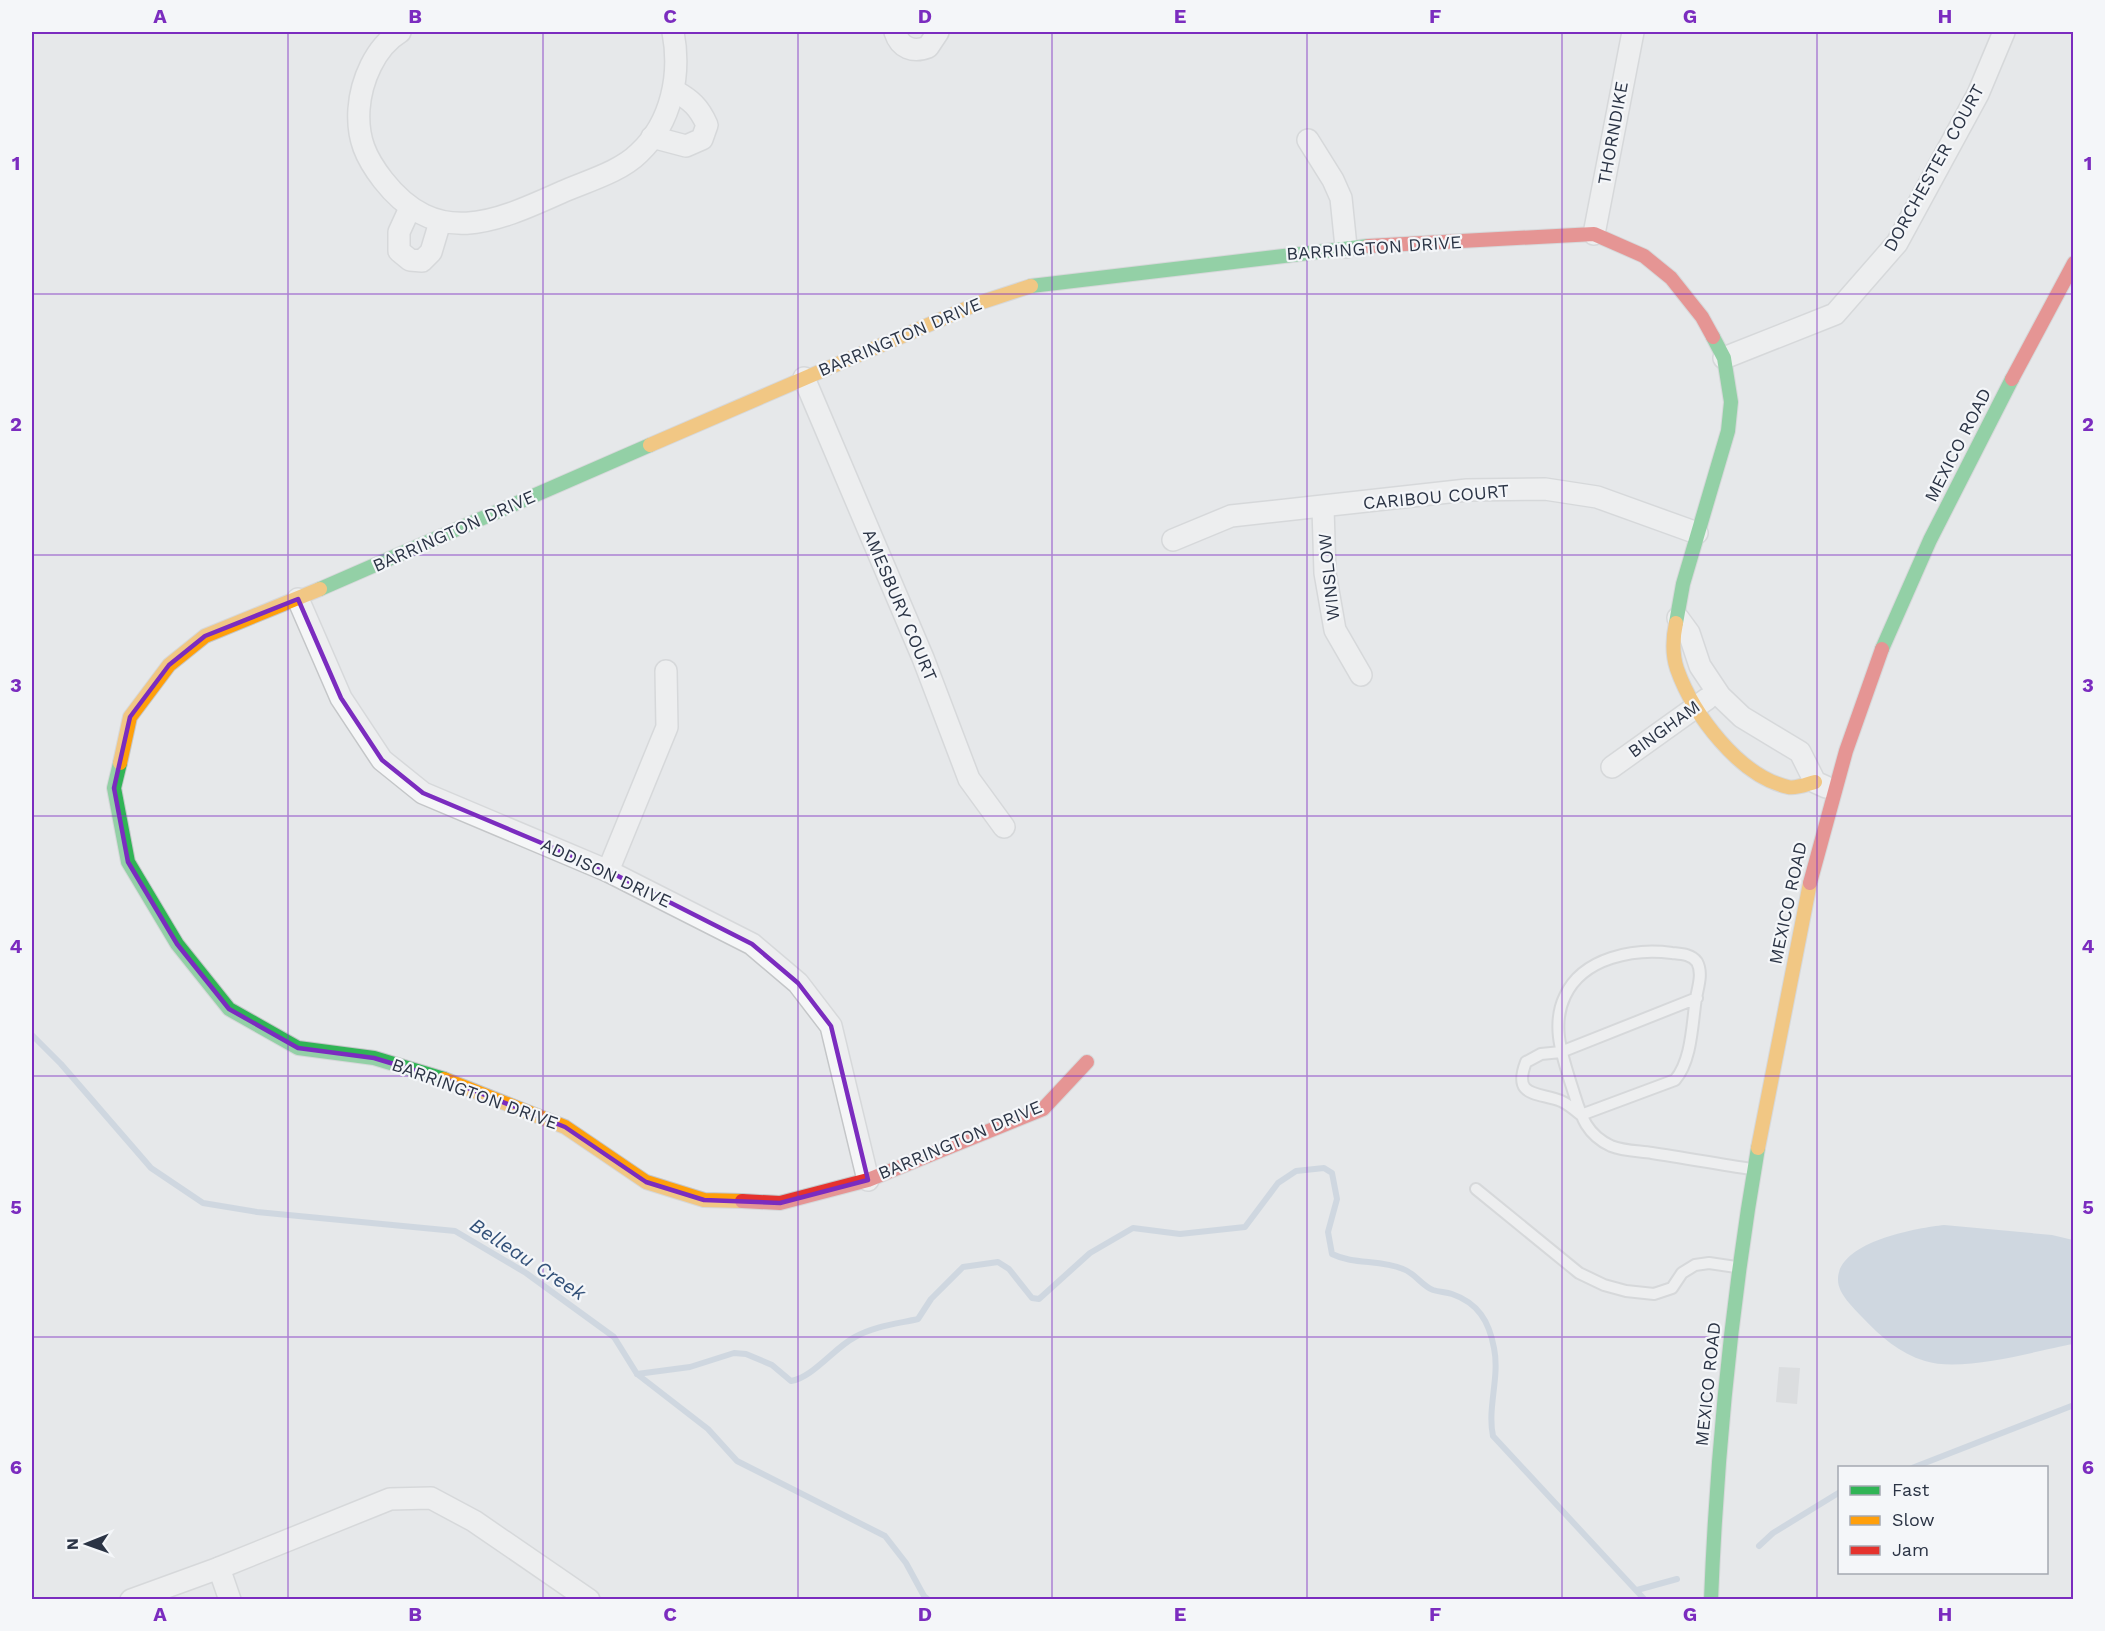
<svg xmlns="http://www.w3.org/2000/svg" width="2105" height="1631" viewBox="0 0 2105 1631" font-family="'Work Sans',sans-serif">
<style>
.water{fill:#b4c4d5}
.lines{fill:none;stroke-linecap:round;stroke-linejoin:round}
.stream{stroke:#b4c4d5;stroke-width:6}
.building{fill:#ced0d3}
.lane-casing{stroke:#c4c6c8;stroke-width:14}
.street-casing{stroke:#c4c6c8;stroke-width:24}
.fast-casing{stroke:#c4c6c8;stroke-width:16}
.slow-casing{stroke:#c4c6c8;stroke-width:16}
.jam-casing{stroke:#c4c6c8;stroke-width:16}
.lane{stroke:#f5f6f7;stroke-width:10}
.street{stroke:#f5f6f7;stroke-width:21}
.fast{stroke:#30b455;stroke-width:14}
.slow{stroke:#ff9f0a;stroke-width:14}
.jam{stroke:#e5322d;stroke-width:14}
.marked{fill:none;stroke:#7b2cbf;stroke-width:4.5;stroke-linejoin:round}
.grid{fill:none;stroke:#7b2cbf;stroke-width:1.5;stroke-opacity:0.55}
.labels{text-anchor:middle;stroke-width:4.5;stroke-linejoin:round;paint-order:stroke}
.street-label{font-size:18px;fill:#2b3445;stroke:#f4f6f9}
.water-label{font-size:20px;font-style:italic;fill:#34527a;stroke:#f4f6f9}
.neatline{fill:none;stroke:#7b2cbf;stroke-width:2}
.grid-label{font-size:20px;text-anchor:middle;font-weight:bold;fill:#7b2cbf}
</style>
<rect width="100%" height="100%" fill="#e6e8ea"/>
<path class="water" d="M1944,1225L2052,1235L2073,1240V1344C2035,1351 1962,1373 1925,1361C1899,1353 1881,1337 1862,1317C1854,1308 1838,1294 1838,1280C1837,1242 1916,1228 1944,1225Z"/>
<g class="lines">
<g class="stream">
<path d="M32,1035L61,1064L151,1168L203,1203L257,1212L455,1231L526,1273L614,1337L637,1374L708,1429L737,1461L885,1536L906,1563L924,1596L929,1600"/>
<path d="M637,1374L690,1367L734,1353L746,1354L772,1365L791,1381C812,1378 834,1348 855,1337C875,1326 896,1324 918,1319L931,1299L963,1267L998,1262L1009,1269L1032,1298L1039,1299L1090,1253L1133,1228L1180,1234L1245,1227L1278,1183L1296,1171L1324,1168L1332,1173L1337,1199L1328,1232L1332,1254C1354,1265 1380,1259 1403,1269C1415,1273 1422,1286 1433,1290C1439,1292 1446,1292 1452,1294C1478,1303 1489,1321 1494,1348C1500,1377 1487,1408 1493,1436L1645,1600"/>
<path d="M1912,1468L2074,1405"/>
<path d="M1759,1546L1773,1533L1840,1492"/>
<path d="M1637,1590L1677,1579"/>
</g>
</g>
<path class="building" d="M1779,1367L1800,1368L1797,1404L1776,1402Z"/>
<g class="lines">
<g class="lane-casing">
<g id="lane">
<path d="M1697,998L1561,1052L1541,1054L1526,1062C1512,1098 1538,1092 1561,1101C1568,1104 1575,1110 1581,1115L1675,1080C1692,1060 1692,1024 1696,998C1698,987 1703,973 1697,962C1691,954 1681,954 1672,953C1635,948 1583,957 1565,996C1551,1025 1562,1055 1571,1084C1580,1111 1583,1133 1611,1146C1623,1151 1639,1151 1652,1153C1685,1158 1718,1164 1751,1169"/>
<path d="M1476,1189L1579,1273L1604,1285L1626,1291L1654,1294L1672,1288L1682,1273L1695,1265L1709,1263L1736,1267"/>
</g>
</g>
<g class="street-casing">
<g id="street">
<path d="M400,32C375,47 361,81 359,109C357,139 366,158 383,180C437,249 495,222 562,192C587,181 620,172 639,153C672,122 681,74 673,32"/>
<path d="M895,32C900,48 913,53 928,47L938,32"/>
<path d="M652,137L686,146L702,139L707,125C699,107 691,100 675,91"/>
<path d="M1308,140L1333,180L1341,198L1346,247"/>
<path d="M410,208L399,232V251L410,260L422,261L431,252L440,222"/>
<path d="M1594,234L1633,32"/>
<path d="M1724,358L1835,314L1897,243L1978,94L2004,32"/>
<path d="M804,378L923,658L969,779L1004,827"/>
<path d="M1323,508L1325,573L1335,630L1361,675"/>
<path d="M1173,540L1231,516L1467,490L1545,489L1597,497L1697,533"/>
<path d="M298,599L341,698L382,760L423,793L608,871L752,944L798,983L831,1026L868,1180"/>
<path d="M1678,618L1689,633L1700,666L1720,696L1742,717L1800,752L1815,782L1826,787"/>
<path d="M1612,767L1707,699"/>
<path d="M608,871L667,727L666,671"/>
<path d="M219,1568L230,1600"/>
<path d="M131,1600L219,1568L390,1499L431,1498L474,1521L589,1600"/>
</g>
</g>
<g class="fast-casing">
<g id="fast">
<path d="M1031,286L1368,246"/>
<path d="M320,589L650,445"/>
<path d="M1676,623L1683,584L1728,431L1731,402L1724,358L1713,337"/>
<path d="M1882,649L1930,540L2012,379"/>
<path d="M120,763L114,788L128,862L177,944L229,1009L298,1048L374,1058L444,1079"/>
<path d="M1711,1600C1717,1448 1732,1298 1758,1148"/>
</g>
</g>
<g class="slow-casing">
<g id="slow">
<path d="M650,445L979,303L1031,286"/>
<path d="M1676,623C1673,637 1672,654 1677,669C1693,714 1739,776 1788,787C1796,789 1807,784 1815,782"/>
<path d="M120,763L130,717L169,665L205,636L320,589"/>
<path d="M444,1079L565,1127L646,1182L704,1200L742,1201"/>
<path d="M1758,1148L1810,883"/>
</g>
</g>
<g class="jam-casing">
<g id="jam">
<path d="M1368,246L1594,234L1644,256L1671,278L1702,317L1713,337"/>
<path d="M2012,379L2074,263"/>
<path d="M1810,883L1846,751L1882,649"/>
<path d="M742,1201L780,1203L868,1180L1043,1109L1087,1062"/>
</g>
</g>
<use href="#lane" class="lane"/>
<use href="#street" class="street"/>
<use href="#fast" class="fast"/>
<use href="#slow" class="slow"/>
<use href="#jam" class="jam"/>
</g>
<path d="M0 0H2105V1631H0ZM298,599L341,698L382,760L423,793L608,871L752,944L798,983L831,1026L868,1180L780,1203L704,1200L646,1182L565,1127L450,1081L374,1058L298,1048L229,1009L177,944L128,862L114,788L130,717L169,665L205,636Z" fill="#e6e8ea" fill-opacity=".55" fill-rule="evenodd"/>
<path class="marked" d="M298,599L341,698L382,760L423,793L608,871L752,944L798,983L831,1026L868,1180L780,1203L704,1200L646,1182L565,1127L450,1081L374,1058L298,1048L229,1009L177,944L128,862L114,788L130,717L169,665L205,636Z"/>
<path class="grid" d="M288,32V1600M543,32V1600M798,32V1600M1052,32V1600M1307,32V1600M1562,32V1600M1817,32V1600M32,294H2074M32,555H2074M32,816H2074M32,1076H2074M32,1337H2074"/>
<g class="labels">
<g class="street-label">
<text transform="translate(1613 133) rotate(-80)" y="6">THORNDIKE</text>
<text transform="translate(1934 168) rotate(-61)" y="6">DORCHESTER COURT</text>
<text transform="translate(1374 248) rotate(-4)" y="6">BARRINGTON DRIVE</text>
<text transform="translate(900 337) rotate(-23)" y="6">BARRINGTON DRIVE</text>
<text transform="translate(1958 445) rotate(-63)" y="6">MEXICO ROAD</text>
<text transform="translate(1436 497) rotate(-5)" y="6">CARIBOU COURT</text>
<text transform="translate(454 531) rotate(-24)" y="6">BARRINGTON DRIVE</text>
<text transform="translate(1329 577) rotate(-96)" y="6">WINSLOW</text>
<text transform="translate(900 605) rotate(67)" y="6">AMESBURY COURT</text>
<text transform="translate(1664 729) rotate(-36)" y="6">BINGHAM</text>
<text transform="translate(606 873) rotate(25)" y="6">ADDISON DRIVE</text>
<text transform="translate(1788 903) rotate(-78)" y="6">MEXICO ROAD</text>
<text transform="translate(475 1094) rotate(20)" y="6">BARRINGTON DRIVE</text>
<text transform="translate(960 1140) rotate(-23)" y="6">BARRINGTON DRIVE</text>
<text transform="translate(1708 1384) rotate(-84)" y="6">MEXICO ROAD</text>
</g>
<g class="water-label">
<text transform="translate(528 1259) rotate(33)" y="7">Belleau Creek</text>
</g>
</g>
<rect width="2105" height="1631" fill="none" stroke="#f4f6f9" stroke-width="66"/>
<rect x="1838" y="1466" width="210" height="108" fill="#f4f6f9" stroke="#a4a8b1" stroke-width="1.5"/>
<rect x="1850" y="1486" width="30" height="9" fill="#30b455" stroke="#a4a8b1" stroke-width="1.5"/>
<text x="1892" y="1496" font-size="18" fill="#2b3445">Fast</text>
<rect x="1850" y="1516" width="30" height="9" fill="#ff9f0a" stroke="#a4a8b1" stroke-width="1.5"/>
<text x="1892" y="1526" font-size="18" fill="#2b3445">Slow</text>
<rect x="1850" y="1546" width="30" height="9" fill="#e5322d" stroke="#a4a8b1" stroke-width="1.5"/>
<text x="1892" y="1556" font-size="18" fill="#2b3445">Jam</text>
<g transform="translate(87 1544) rotate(269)" stroke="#f4f6f9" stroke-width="4.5" paint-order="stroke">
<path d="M0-4.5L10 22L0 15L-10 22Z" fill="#2b3445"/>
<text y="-9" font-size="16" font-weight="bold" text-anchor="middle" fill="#2b3445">N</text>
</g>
<rect x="33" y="33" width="2039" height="1565" class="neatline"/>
<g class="grid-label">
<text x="160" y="23">A</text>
<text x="415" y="23">B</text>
<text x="670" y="23">C</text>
<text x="925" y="23">D</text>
<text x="1180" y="23">E</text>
<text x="1435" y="23">F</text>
<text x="1690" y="23">G</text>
<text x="1945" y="23">H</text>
<text x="16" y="170">1</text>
<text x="2088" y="170">1</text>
<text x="16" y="431">2</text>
<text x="2088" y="431">2</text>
<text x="16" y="692">3</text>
<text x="2088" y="692">3</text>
<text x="16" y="953">4</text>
<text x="2088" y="953">4</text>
<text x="16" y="1214">5</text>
<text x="2088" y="1214">5</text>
<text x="16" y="1474">6</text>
<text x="2088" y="1474">6</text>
<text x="160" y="1621">A</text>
<text x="415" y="1621">B</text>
<text x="670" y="1621">C</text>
<text x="925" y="1621">D</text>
<text x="1180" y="1621">E</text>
<text x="1435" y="1621">F</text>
<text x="1690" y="1621">G</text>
<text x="1945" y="1621">H</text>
</g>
</svg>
